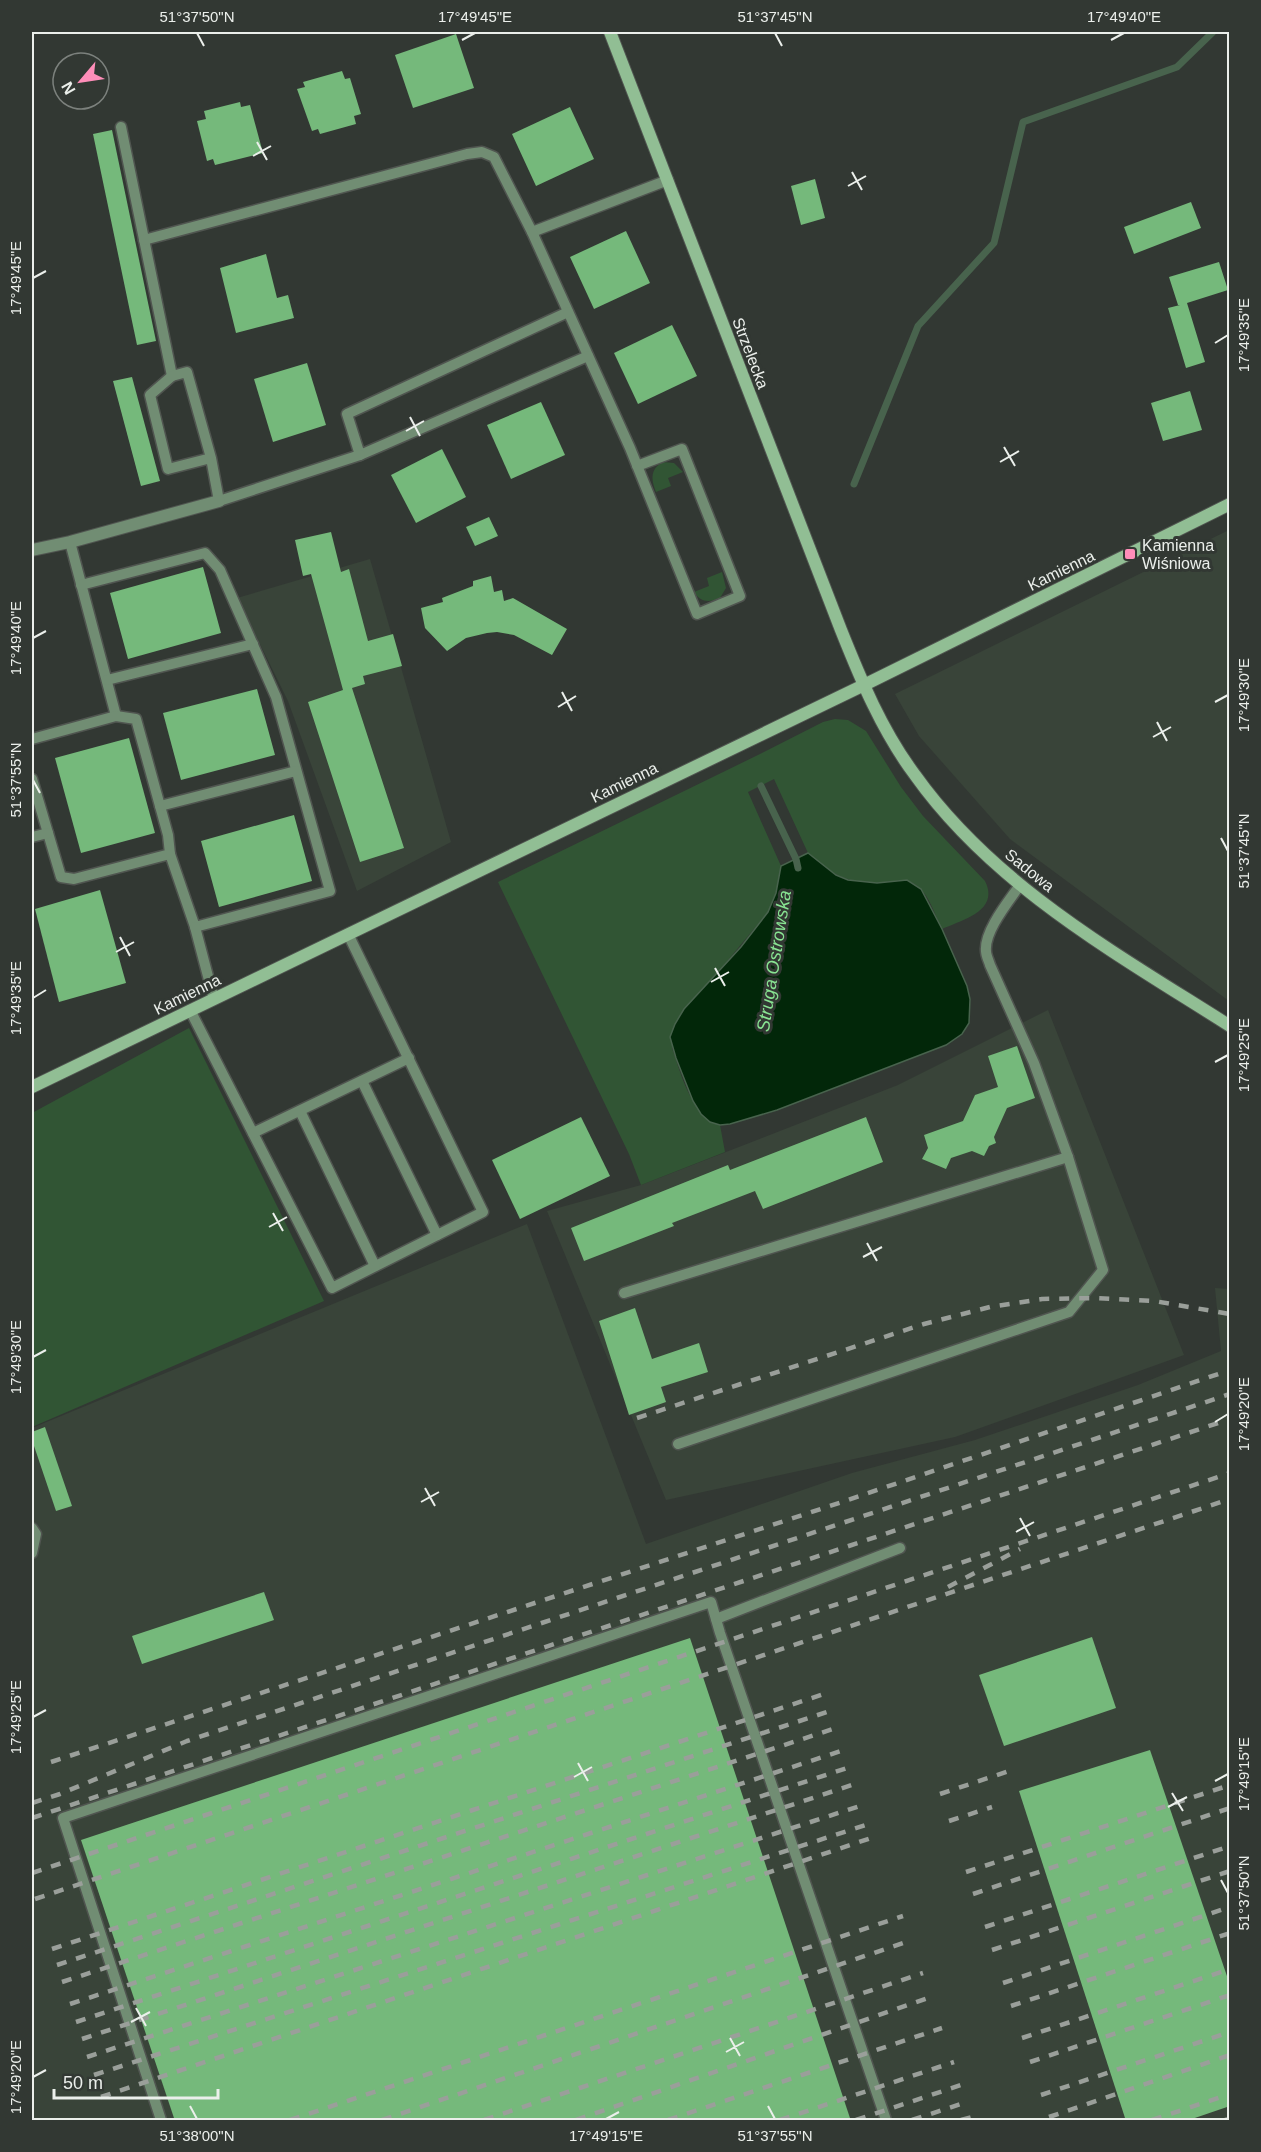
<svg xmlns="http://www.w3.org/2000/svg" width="1261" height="2152" viewBox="0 0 1261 2152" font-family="Arial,sans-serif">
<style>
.built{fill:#394439}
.green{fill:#315534}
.water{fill:#022709;stroke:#48634d;stroke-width:1.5}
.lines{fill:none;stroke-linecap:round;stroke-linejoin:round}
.stream{stroke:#48634d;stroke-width:7}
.building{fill:#75b97b}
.lane-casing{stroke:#505550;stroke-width:13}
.street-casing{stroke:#505550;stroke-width:14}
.secondary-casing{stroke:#505550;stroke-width:14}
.lane{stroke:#718d73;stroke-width:10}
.street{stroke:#718d73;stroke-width:12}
.secondary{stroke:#91be94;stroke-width:12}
.rail{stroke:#9a9f9a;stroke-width:4.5;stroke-dasharray:10 10;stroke-linecap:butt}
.ticks{fill:none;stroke:#ebefeb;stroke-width:2}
.poi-dot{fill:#ff8eb9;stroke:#323833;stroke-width:2}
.labels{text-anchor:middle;stroke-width:6;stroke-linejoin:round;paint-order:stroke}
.street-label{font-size:16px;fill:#ebefeb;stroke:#323833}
.poi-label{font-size:16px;fill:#ebefeb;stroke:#323833;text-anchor:start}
.water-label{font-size:18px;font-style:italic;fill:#88e392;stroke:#323833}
.neatline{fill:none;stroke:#ebefeb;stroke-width:2}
.ticks-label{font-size:15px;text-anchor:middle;fill:#ebefeb}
</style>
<rect width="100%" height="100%" fill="#323833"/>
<g class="built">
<path d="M1229,530V1001L1010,839L919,736L895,694Z"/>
<path d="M370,559L451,842L357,891L288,701L237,598Z"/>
<path d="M1048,1010L1184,1355L955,1437L666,1500L547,1211L641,1185L898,1085Z"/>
<path d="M527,1224L646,1544L852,1473L975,1440L1138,1385L1221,1351L1215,1288L1229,1289V2120H32V1428Z"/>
</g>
<g class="green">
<path d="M663,462L674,463L683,472L668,478L671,486L656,492C651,479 650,469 663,462Z"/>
<path d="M722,572L726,588L720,598C709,603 700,602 694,592L709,586L707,578Z"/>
<path d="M835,719L848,720L866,731L901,787L923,816L985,881C1000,911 962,920 942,929C935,915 929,894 916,885C905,877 892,882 879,883C851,885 828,873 808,853L774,779L748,792L781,866L776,893L768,912L724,965L672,1048C681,1074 691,1115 720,1125L725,1152L641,1185L629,1154L498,882L760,754L823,722Z"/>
<path d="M189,1028L324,1301L32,1427V1113Z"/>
</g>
<path class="water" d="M808,853L836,875L848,880L877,883L907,880L921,889L942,929L967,986L970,999L969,1023L962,1034L946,1045L777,1110L730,1124L720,1125L710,1122L701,1114L693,1101L676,1058L670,1037L675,1024L684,1009L741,947L768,912L776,893L781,866Z"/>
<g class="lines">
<g class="stream">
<path d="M854,484L918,326L994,243L1023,122L1177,67L1213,32"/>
<path d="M761,786L796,859L798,868"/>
</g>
</g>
<g class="building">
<path d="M456,34L474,88L413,108L395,55Z"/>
<path d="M342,71L345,79L350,78L361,114L354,116L356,124L320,134L318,129L312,131L297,89L305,87L303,82Z"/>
<path d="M240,102L241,107L250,105L263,153L215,165L213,159L207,161L197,121L206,119L204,111Z"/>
<path d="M570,107L594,159L536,186L512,134Z"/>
<path d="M112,130L156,341L137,345L93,134Z"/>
<path d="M815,179L825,218L801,225L791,186Z"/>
<path d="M1191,202L1201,228L1134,254L1124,227Z"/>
<path d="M626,231L650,283L594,309L570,257Z"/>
<path d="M266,254L277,298L288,295L294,318L236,333L220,268Z"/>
<path d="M1219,262L1228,290L1187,303L1205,362L1186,368L1168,308L1180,305H1178L1169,277Z"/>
<path d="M672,325L697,376L638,404L614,353Z"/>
<path d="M307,363L326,425L273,442L254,379Z"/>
<path d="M132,377L160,481L141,486L113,381Z"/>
<path d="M1190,391L1202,430L1163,441L1151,403Z"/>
<path d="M541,402L565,455L511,479L487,425Z"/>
<path d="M442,449L466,497L416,523L391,475Z"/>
<path d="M489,517L498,536L475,546L466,527Z"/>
<path d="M331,532L341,572L349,569L368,641L393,634L402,666L363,676L365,684L352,688L404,848L360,862L308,702L343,690L311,574L303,576L295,540Z"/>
<path d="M203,567L221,633L128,659L110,593Z"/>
<path d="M491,576L494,592L502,590L504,601L513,598L567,629L552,655L514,635L497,632L487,633L466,638L447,651L425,628L421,608L443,602L442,598L473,586V581Z"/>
<path d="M257,689L275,755L181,780L163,713Z"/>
<path d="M129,738L155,833L81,853L55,758Z"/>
<path d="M294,815L312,881L219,907L201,841Z"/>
<path d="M100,890L126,983L59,1002L35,909Z"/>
<path d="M1017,1046L1035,1098L1007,1108L994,1137L996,1143L989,1146L984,1156L972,1151L951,1158L946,1169L922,1159L928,1148L924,1135L963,1121L975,1095L998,1087L988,1056Z"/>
<path d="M581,1117L610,1176L520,1219L492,1160Z"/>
<path d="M866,1117L883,1162L763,1209L755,1191L672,1223L674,1226L584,1261L571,1228L728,1165L730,1170Z"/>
<path d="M635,1308L652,1359L699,1343L708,1372L661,1387L666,1402L629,1415L599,1321Z"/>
<path d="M45,1427L72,1506L56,1511L32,1440V1432Z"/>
<path d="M264,1592L274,1620L142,1664L132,1636Z"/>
<path d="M1092,1637L1116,1708L1004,1746L979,1675Z"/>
<path d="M690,1638L851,2121H175L81,1840Z"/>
<path d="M1150,1750L1230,1985V2106L1186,2121H1126L1019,1791Z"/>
</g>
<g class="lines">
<g class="lane-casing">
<g id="lane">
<path d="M121,127L172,376"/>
<path d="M532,232L668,180"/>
<path d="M144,240L467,154L482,152L494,157L532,232L630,448L697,614L740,596L682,449L637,466"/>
<path d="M568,312L347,414L360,455L588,356"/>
<path d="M211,458L168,469L150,395L172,376L187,372L211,458L219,501L360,455"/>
<path d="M70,542L116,716"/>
<path d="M81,585L205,553L220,570L276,697L330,891L195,927L170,854"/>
<path d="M107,680L253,644"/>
<path d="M32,739L116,716L136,719L168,835L170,854L74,879L61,877L32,779"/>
<path d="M160,806L296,771"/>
<path d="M32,837L48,833"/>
<path d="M195,927L214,999"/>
<path d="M190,1010L332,1288L483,1212L348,934"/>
<path d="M362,1081L437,1235"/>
<path d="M300,1111L375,1266"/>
<path d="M253,1133L409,1058"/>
<path d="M624,1293L1068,1157L1034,1063L990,965C989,961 986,956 986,951C984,931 1009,901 1020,885"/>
<path d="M678,1444L1069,1312L1103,1270L1068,1157"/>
<path d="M32,1528L36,1534L32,1553"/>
<path d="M716,1619L900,1548"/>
<path d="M161,2120L63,1818L711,1602L720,1633L886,2120"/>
</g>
</g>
<g class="street-casing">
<path id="street" d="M32,550L70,542L219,501"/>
</g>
<g class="secondary-casing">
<g id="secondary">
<path d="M610,32L841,630C861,680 882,731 915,775C994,886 1117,954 1230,1026"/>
<path d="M32,1087L864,685L1230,504"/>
</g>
</g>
<use href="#lane" class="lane"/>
<use href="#street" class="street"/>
<use href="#secondary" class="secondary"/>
<g class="rail">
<path d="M637,1418L924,1324L990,1307L1042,1299L1096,1298L1154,1301L1230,1314"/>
<path d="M948,1587L1020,1549"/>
<path d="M51,1762L842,1502L1230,1370"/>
<path d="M940,1794L1009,1771"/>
<path d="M32,1803L60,1794L187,1741L1230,1394"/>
<path d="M32,1818L1230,1419"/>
<path d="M949,1821L992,1807"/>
<path d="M966,1872L1230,1785"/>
<path d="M32,1873L1230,1473"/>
<path d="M973,1894L1230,1808"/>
<path d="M35,1899L1230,1499"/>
<path d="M985,1927L1230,1846"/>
<path d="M52,1949L827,1693"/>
<path d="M992,1950L1230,1871"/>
<path d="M57,1965L833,1710"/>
<path d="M62,1982L839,1727"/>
<path d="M1003,1983L1230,1907"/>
<path d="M70,2004L847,1749"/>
<path d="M1011,2006L1230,1933"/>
<path d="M76,2022L853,1766"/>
<path d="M1022,2038L1230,1969"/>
<path d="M82,2039L858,1783"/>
<path d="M87,2057L866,1804"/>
<path d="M1030,2062L1230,1995"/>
<path d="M94,2075L872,1823"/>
<path d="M1041,2095L1230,2032"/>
<path d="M101,2097L877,1836"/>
<path d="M1049,2117L1230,2055"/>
<path d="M290,2120L903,1916"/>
<path d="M382,2120L912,1940"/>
<path d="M484,2120L923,1973"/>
<path d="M576,2120L931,1997"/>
<path d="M668,2120L942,2028"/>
<path d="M780,2120L954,2062"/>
<path d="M856,2120L961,2085"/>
<path d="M912,2120L967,2102"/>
<path d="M961,2120L972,2117"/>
<path d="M1152,2120L1230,2094"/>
<path d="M1225,2120L1230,2119"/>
</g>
</g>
<path class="ticks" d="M197,33L204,46M775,33L782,46M462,40L475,33M1111,40L1124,33M257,142L267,160M253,156L271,146M852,172L862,190M848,186L866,176M33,278L46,271M1215,343L1228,335M410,417L420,436M406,431L424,421M1004,447L1015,466M1000,462L1019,451M33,638L46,631M562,692L572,711M1215,702L1228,695M558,707L576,696M1157,722L1167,741M1153,737L1171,727M33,780L40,793M1221,838L1228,851M120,937L130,956M116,952L134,942M715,968L725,986M711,982L729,972M33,998L46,990M1215,1062L1228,1055M273,1213L283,1231M269,1227L287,1217M867,1243L877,1261M863,1257L882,1247M33,1357L46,1350M1215,1422L1228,1414M425,1488L435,1506M421,1502L439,1492M1020,1518L1030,1536M1016,1532L1034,1522M33,1717L46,1710M578,1763L588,1781M574,1777L592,1767M1215,1781L1228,1774M1172,1793L1183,1811M1168,1807L1187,1797M1221,1880L1228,1893M136,2008L146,2026M131,2022L150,2012M730,2038L740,2056M726,2052L744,2042M33,2077L46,2070M190,2106L197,2119M768,2106L775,2119M606,2119L619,2112"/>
<rect class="poi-dot" x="1124" y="548" width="12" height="12" rx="3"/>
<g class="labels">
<g class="street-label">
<text transform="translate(751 353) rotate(69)" y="6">Strzelecka</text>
<text transform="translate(1061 570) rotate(-26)" y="6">Kamienna</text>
<text transform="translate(624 782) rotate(-26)" y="6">Kamienna</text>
<text transform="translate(1030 870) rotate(39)" y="6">Sadowa</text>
<text transform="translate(187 994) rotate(-26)" y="6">Kamienna</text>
</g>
<g class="poi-label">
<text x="1142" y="551">Kamienna<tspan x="1142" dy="18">Wiśniowa</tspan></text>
</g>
<g class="water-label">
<text transform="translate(774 961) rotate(-81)" y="6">Struga Ostrowska</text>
</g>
</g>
<rect width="1261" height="2152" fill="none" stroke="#323833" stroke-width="66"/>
<g transform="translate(81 81) rotate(241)"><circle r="28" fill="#323833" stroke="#7c817d" stroke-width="1.5"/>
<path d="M0-4.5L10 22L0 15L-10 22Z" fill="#ff8eb9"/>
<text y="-9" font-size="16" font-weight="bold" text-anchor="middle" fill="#ebefeb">N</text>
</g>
<path d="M54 2089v9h164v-9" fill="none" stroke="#ebefeb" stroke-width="3"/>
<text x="63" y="2089" font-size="18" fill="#ebefeb" stroke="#323833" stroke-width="4.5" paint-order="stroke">50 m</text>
<rect x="33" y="33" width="1195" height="2086" class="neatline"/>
<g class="ticks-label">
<text x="197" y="22">51°37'50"N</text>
<text x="475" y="22">17°49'45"E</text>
<text x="775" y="22">51°37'45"N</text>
<text x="1124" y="22">17°49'40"E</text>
<text transform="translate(16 278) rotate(-90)" y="5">17°49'45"E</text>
<text transform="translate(1244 335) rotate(-90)" y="5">17°49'35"E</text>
<text transform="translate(16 638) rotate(-90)" y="5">17°49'40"E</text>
<text transform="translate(1244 695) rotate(-90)" y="5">17°49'30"E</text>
<text transform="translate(16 780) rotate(-90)" y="5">51°37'55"N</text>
<text transform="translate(1244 851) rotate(-90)" y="5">51°37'45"N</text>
<text transform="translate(16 998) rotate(-90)" y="5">17°49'35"E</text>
<text transform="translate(1244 1055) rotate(-90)" y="5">17°49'25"E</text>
<text transform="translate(16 1357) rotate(-90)" y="5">17°49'30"E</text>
<text transform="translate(1244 1414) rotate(-90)" y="5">17°49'20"E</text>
<text transform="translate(16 1717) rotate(-90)" y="5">17°49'25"E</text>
<text transform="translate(1244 1774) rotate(-90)" y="5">17°49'15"E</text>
<text transform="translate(1244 1893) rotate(-90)" y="5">51°37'50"N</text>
<text transform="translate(16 2077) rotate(-90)" y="5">17°49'20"E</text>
<text x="197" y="2141">51°38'00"N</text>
<text x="606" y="2141">17°49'15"E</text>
<text x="775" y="2141">51°37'55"N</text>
</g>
</svg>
